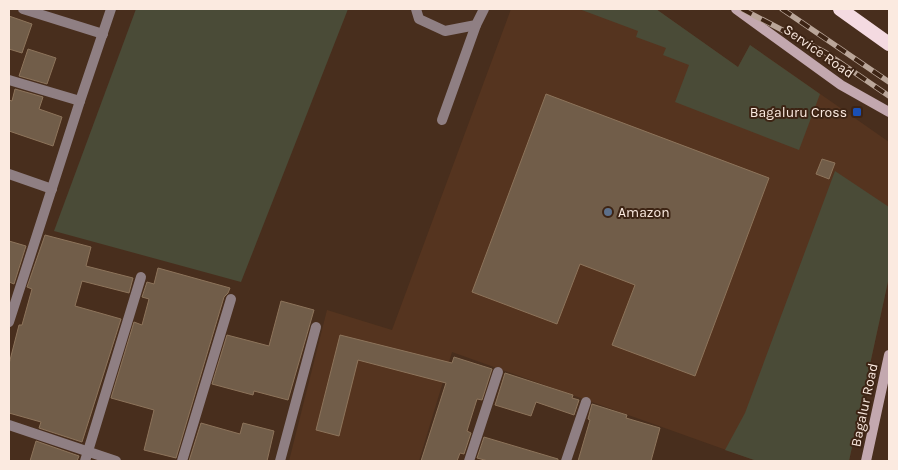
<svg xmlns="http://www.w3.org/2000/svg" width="898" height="470" viewBox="0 0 898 470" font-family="Karla,sans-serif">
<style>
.built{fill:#55341f}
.green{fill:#4a4b37}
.building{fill:#715d49;stroke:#8d745b}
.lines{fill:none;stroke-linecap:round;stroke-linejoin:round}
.minor{stroke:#8f7f83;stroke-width:10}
.secondary{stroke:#c3a8af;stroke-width:10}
.trunk{stroke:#f4dae1;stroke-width:14}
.rail-casing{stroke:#baa699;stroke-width:5.5}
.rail{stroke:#3d2414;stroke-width:4;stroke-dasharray:11;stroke-linecap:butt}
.transit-dot{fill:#1a4fb4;stroke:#3d2414;stroke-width:2}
.service-dot{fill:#5c6f8a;stroke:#3d2414;stroke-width:2}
.labels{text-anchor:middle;stroke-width:4;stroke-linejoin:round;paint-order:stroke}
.street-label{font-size:14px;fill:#fbeae0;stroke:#3d2414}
.poi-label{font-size:14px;fill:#fbeae0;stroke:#3d2414;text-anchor:end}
</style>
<rect width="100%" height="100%" fill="#482e1d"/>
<path class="built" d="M511,9H656L738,67L750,45L889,142V277L849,461H757L452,352L419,461H289L327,310L392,330Z"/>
<g class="green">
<path d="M136,9H348L241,282L54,231Z"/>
<path d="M579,9H656L738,67L750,45L820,94L799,150L675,102L689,65L663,55L666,48L636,37L638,31Z"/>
<path d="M835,171L889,207V277L849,461H757L725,450L745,413Z"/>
</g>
<g class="building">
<path d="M9,16L32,24L22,53L9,49Z"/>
<path d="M28,49L56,58L47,84L19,76Z"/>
<path d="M15,89L43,97L39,109L62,117L53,146L9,131V100L12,101Z"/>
<path d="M546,94L769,178L695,376L612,345L635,285L580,264L557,324L472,292Z"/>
<path d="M822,159L835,163L829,179L816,174Z"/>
<path d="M45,235L91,247L86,266L133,278L129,293L82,281L75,306L121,319L82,442L39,428L41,422L9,413V364L19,325H22L32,289L27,287Z"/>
<path d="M9,241L26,246L14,284L9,282Z"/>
<path d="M158,268L230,288L228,293L224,297L176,458L144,450L154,410L111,398L134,322L142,325L149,299L142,297L147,282L154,284Z"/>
<path d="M281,301L314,310L288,400L254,391L253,395L212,384L227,335L269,346Z"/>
<path d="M340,335L452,363L454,357L492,369L482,400L477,399L467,431L471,433L464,454L460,453L457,461H421L446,383L358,360L339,436L316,430Z"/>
<path d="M505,373L573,395L572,398L579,400L574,415L536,402L531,416L495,405Z"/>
<path d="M592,404L627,415L626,418L660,428L651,461H578L590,420L588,419Z"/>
<path d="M201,423L240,434L243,423L274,431L267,461H189Z"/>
<path d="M484,437L558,459V461H488L477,458Z"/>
<path d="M36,441L79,456L77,461H30Z"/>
</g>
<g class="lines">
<g class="minor">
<path d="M23,9L103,34"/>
<path d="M416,9L419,19L445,31L476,25L484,9"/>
<path d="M9,80L80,101"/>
<path d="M442,120L476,25"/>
<path d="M9,174L52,189"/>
<path d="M9,322L80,101L111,9"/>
<path d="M9,425L116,461"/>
<path d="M85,461L141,277"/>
<path d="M182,461L231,299"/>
<path d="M280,461L316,327"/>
<path d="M469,461L498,372"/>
<path d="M566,461L586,402"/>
</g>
<g class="secondary">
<path d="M736,9L841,85L889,112"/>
<path d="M866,461L889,355"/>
</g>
<path class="trunk" d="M840,9L889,44"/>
<g class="rail-casing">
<g id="rail">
<path d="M742,9L826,53L889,96"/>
<path d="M782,9L889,82"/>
</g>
</g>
<use href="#rail" class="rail"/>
</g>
<rect class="transit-dot" x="852" y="107" width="10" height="10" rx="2.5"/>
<circle class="service-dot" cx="608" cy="212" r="5"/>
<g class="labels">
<g class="street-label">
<text transform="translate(819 51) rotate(35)" y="5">Service Road</text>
<text transform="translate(864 405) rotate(-78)" y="5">Bagalur Road</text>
</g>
<g class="poi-label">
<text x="847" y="117">Bagaluru Cross</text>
<text x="618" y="217" text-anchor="start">Amazon</text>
</g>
</g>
<rect width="898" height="470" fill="none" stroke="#fbeae0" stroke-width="20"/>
</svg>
